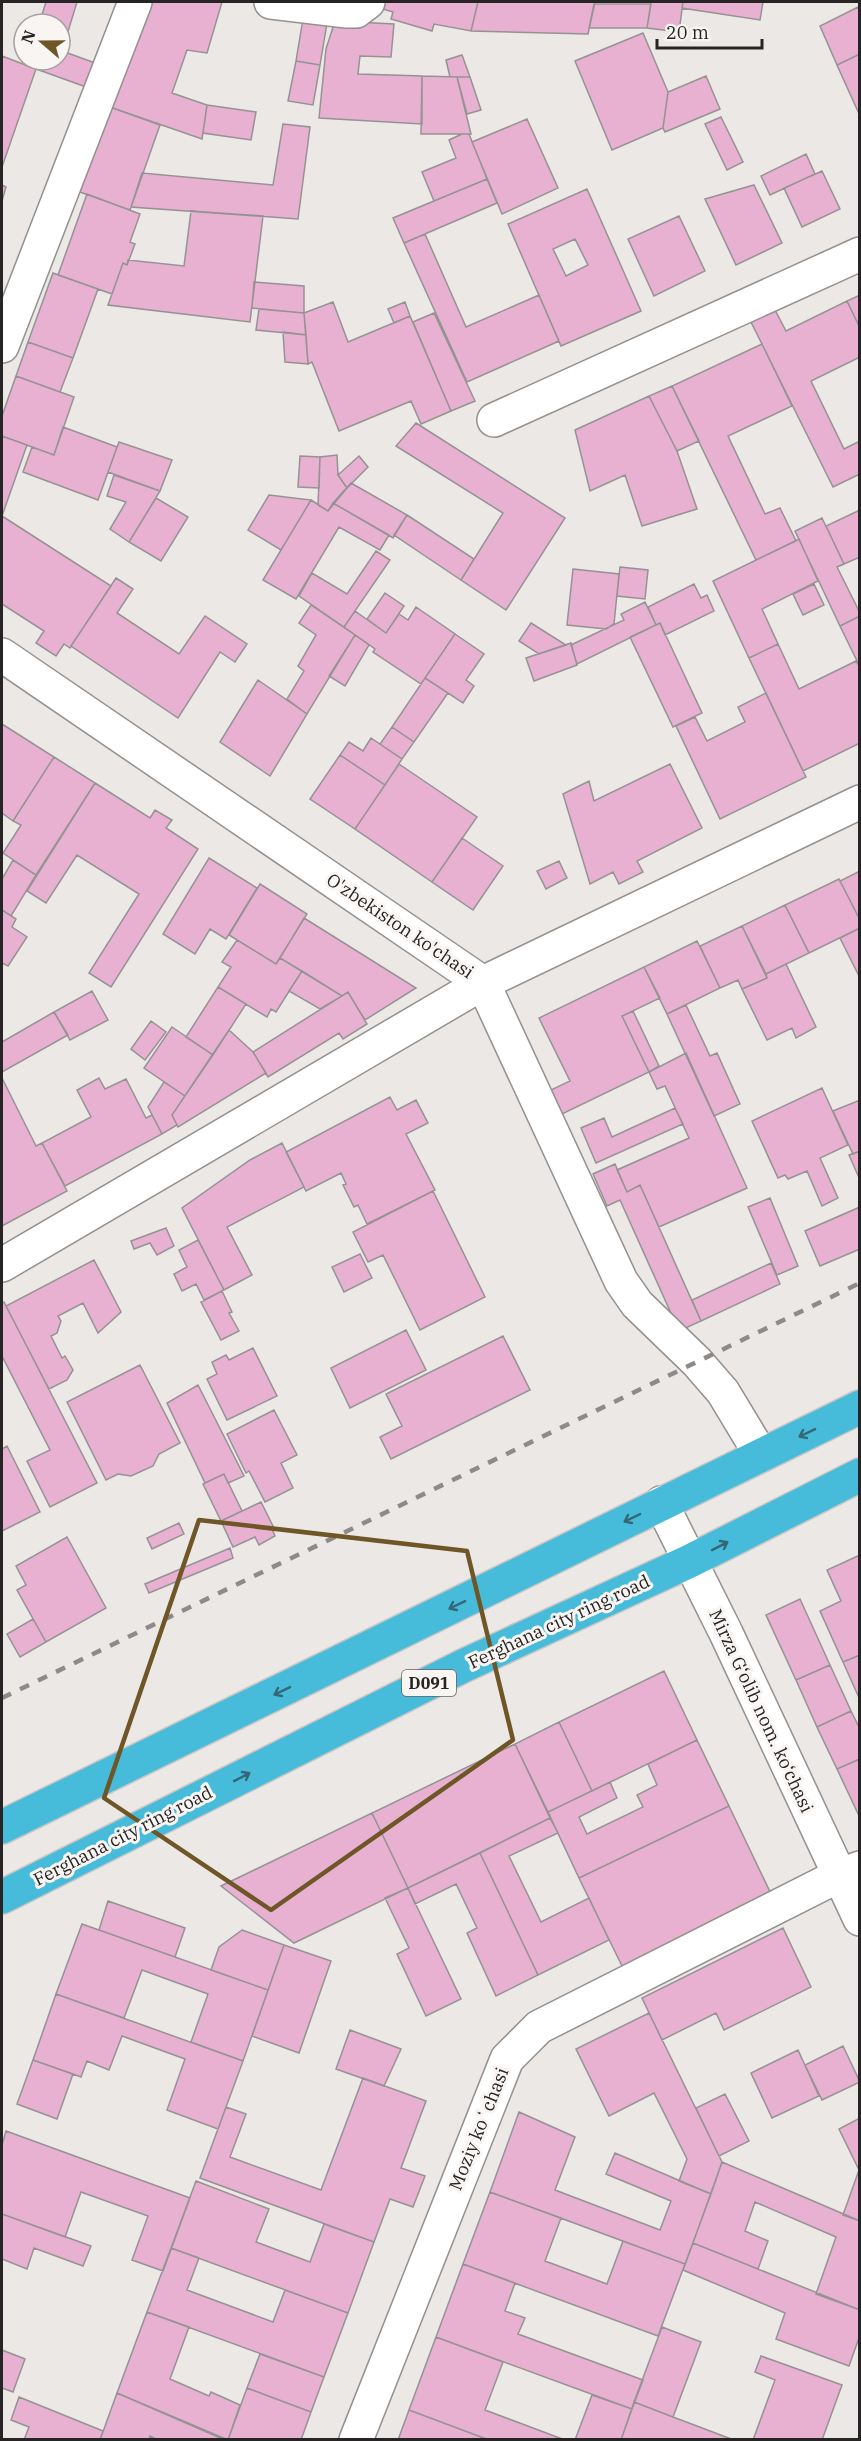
<svg xmlns="http://www.w3.org/2000/svg" width="861" height="2441" viewBox="0 0 861 2441" font-family="'IBM Plex Serif',serif">
<rect width="100%" height="100%" fill="#ece8e6"/>
<path fill="#e8b1d2" stroke="#969294" stroke-width="1.5" fill-rule="evenodd" d="M46 2H77L62 51 98 64 89 88 25 65 27 60H60V24H39Z
M149 2H222L207 53 187 50 172 93 207 105 202 139 110 107Z
M377 2H478L471 31 434 24 432 31 391 19 393 12 376 7Z
M478 2H595L588 34 471 31Z
M651 2H683L679 32 647 28Z
M683 2H763L760 20 682 8Z
M594 4H651L647 28H589Z
M858 7 860 11V54L837 65 820 26Z
M304 13 328 17 320 65 296 61Z
M335 21 394 24 391 57 360 56 358 74 422 76V124L319 118 326 49Z
M643 33 668 92 663 128 612 150 575 61Z
M860 54V116L837 65Z
M462 55 470 77H450L446 60Z
M2 56 36 69 2 167Z
M296 61 320 65 313 105 288 101Z
M422 76 457 77 471 134H421Z
M706 76 720 109 665 132 663 128 668 92Z
M457 77H470L481 110 467 114Z
M207 105 256 112 251 140 203 133Z
M110 107 160 125 130 210 80 192Z
M721 117 743 162 727 170 705 124Z
M527 119 558 188 502 214 472 142Z
M283 124 310 127 298 219 131 207 142 173 273 185Z
M462 134H469L487 179 434 201 422 172 456 158 449 140Z
M806 154 815 174 770 195 761 176Z
M822 171 840 209 802 227 784 188Z
M487 179 497 203 404 243 393 218Z
M2 185 6 187 2 201Z
M754 185 782 243 736 265 705 199Z
M587 189 641 311 561 346 508 224ZM575 239 588 265 566 276 553 249Z
M87 194 140 214 130 242 135 244 127 265 123 263 112 294 58 275Z
M191 211 263 216 250 322 108 305 123 263 127 265 128 260 184 266Z
M679 216 705 271 654 296 628 239Z
M425 234 466 327 539 295 559 341 467 382 404 243Z
M53 273 98 289 73 358 28 342Z
M254 282 304 286V313L252 308Z
M860 295V328L847 301Z
M847 301 860 328V357L811 381 844 449 860 441V474L833 487 751 322 775 310 786 331Z
M333 302 348 342 410 316 451 411 421 424 411 401 339 431 312 362 308 364 304 313Z
M405 302 410 316 394 323 388 309Z
M259 309 304 313 306 335 256 330Z
M434 313 475 401 451 411 413 322Z
M283 332 306 335 308 364 285 362Z
M28 342 73 358 60 392 16 376Z
M762 344 792 406 728 436 765 514 780 508 796 541 756 560 672 386Z
M16 376 74 397 54 455 2 436V416Z
M672 386 699 441 677 451 649 396Z
M649 396 677 451 697 509 642 526 625 475 590 491 575 430Z
M416 423 565 518 506 610 461 580 503 513 396 446Z
M63 427 117 447 98 500 23 472 32 447 54 455Z
M2 436 27 445 2 516Z
M119 442 172 460 160 491 108 472Z
M337 455 338 475 347 488 328 511 318 505 320 457Z
M300 456 320 457 319 488 298 487Z
M359 456 368 467 347 488 338 475Z
M114 475 160 491 129 542 110 529 126 502 107 496Z
M351 483 407 515 393 538 333 503Z
M269 495 311 500 281 550 248 530Z
M156 498 188 517 161 561 129 542Z
M311 500 328 511 333 503 389 535 380 550 339 527 296 599 263 580Z
M860 510V557L844 564 826 526Z
M407 515 474 559 461 580 394 535Z
M2 516 111 586 71 646 70 648 64 644 56 656 36 643 44 631 2 604Z
M822 518 844 564 837 567 860 613V616L840 626 795 531Z
M799 539 818 581 762 609 778 644 749 658 713 581Z
M376 551 390 560 344 627 299 596 312 573 347 594Z
M620 567 648 570 645 599 617 596Z
M573 569 619 574 614 624 606 629 567 625Z
M116 578 133 589 117 613 179 654 205 616 247 644 235 662 220 652 178 718 71 646Z
M694 584 701 598 707 595 714 611 665 635 660 623 656 625 648 607Z
M814 584 824 605 803 615 793 594Z
M385 593 404 606 386 633 367 619Z
M645 602 656 625 577 664 571 645 624 620 621 614Z
M311 605 355 635 307 714 287 699 304 671 298 666 316 635 299 623Z
M416 607 455 634 421 684 373 652 375 649 344 627 355 611 386 633 399 614 408 620Z
M860 616V667L840 626Z
M531 623 566 645 539 654 519 641Z
M660 623 702 713 673 727 630 637Z
M455 634 484 654 466 680 474 686 463 703 425 678Z
M355 635 369 645 345 686 329 676Z
M571 643 577 665 534 681 526 658Z
M778 644 799 689 856 661 860 667V743L803 771 749 658Z
M425 678 448 693 414 742 392 727Z
M258 680 307 714 270 776 220 742Z
M766 693 806 777 720 819 676 726 695 717 707 741 745 722 738 707Z
M2 724 54 757 13 821 2 813Z
M392 727 414 742 402 759 380 744Z
M371 738 402 759 385 785 340 755 349 742 363 751Z
M340 755 385 785 355 829 310 799Z
M54 757 95 783 36 875 3 853 21 825 13 821Z
M399 764 477 817 432 882 355 829Z
M670 764 702 828 637 861 643 872 619 884 613 872 590 884 563 794 589 781 594 801Z
M95 783 150 818 155 810 172 820 166 828 198 849 111 987 89 973 139 894 77 855 46 903 27 891Z
M462 838 503 866 473 910 432 882Z
M209 858 257 888 226 939 210 929 195 954 163 934Z
M13 860 36 875 11 916 2 910V879Z
M559 861 567 878 546 889 537 871Z
M860 871V920L840 881Z
M839 879 860 920V928L809 953 785 905Z
M260 884 307 914 276 964 229 935Z
M785 905 809 953 766 974 742 926Z
M2 910 16 919 12 927 27 937 8 966 2 963Z
M304 918 416 988 365 1020 348 992 342 996 280 958Z
M742 926 767 978 742 989 738 980 720 988 700 946Z
M860 928V978L840 938Z
M237 940 276 964 280 958 302 971 276 1012 271 1009 267 1017 218 987 231 967 222 962Z
M697 941 720 988 667 1014 644 967Z
M786 964 816 1027 796 1038 792 1028 767 1040 742 989 767 978 766 974Z
M644 967 660 998 622 1016 649 1072 562 1114 551 1090 570 1081 539 1018Z
M302 971 342 996 320 1009 289 991Z
M218 987 246 1004 213 1055 186 1037Z
M92 991 108 1020 70 1040 54 1012Z
M348 992 367 1024 343 1039 339 1033 268 1077 253 1052Z
M686 1005 710 1056 717 1053 740 1104 714 1116 667 1014Z
M633 1011 659 1066 649 1072 622 1016Z
M54 1012 68 1035 2 1072V1042Z
M151 1021 166 1032 145 1060 131 1049Z
M172 1027 213 1055 185 1096 144 1068Z
M229 1030 253 1052 266 1073 178 1127 172 1115Z
M686 1053 747 1188 659 1227 640 1185 627 1192 617 1170 689 1138 665 1086 657 1089 649 1072Z
M2 1078 36 1146 42 1143 67 1191 2 1226Z
M99 1078 105 1089 126 1079 146 1118 152 1115 162 1134 65 1186 42 1143 91 1117 77 1090Z
M164 1082 185 1096 172 1115 177 1125 162 1134 148 1107Z
M822 1088 848 1145 820 1158 838 1198 822 1206 807 1171 788 1179 785 1175 778 1178 752 1121Z
M390 1097 397 1110 416 1100 428 1123 406 1134 435 1190 367 1224 358 1205 354 1207 343 1185 346 1184 341 1173 306 1191 286 1152Z
M860 1100V1151L853 1154 833 1111Z
M675 1108 683 1124 596 1163 581 1128 604 1118 612 1137Z
M282 1143 304 1187 227 1227 252 1275 224 1290 182 1208 250 1160Z
M860 1151V1180L849 1155Z
M615 1164 627 1192 640 1185 701 1321 679 1331 620 1200 607 1206 593 1174Z
M433 1191 485 1297 420 1330 383 1255 368 1262 353 1232Z
M770 1198 798 1266 777 1275 748 1207Z
M860 1207V1249L820 1266 805 1231Z
M166 1228 174 1246 157 1255 150 1243 134 1249 131 1241Z
M198 1240 224 1290 204 1300 196 1284 182 1291 174 1274 187 1267 179 1250Z
M360 1254 372 1278 344 1292 332 1267Z
M94 1260 121 1312 98 1333 83 1303 58 1316 61 1321 57 1333 51 1336 62 1358 65 1356 73 1370 67 1380 49 1389 6 1306Z
M771 1263 780 1284 701 1321 692 1300Z
M222 1291 232 1312 229 1313 239 1331 221 1340 201 1302Z
M4 1302 97 1483 50 1507 27 1461 50 1450 2 1356V1303Z
M406 1330 426 1370 350 1408 331 1368Z
M503 1336 530 1390 391 1459 380 1437 402 1426 386 1394Z
M253 1348 277 1396 227 1420 207 1379 217 1374 212 1362 226 1355 229 1360Z
M140 1365 180 1443 159 1454 153 1466 131 1476 118 1474 106 1480 67 1402Z
M198 1385 244 1476 228 1483 224 1474 205 1483 167 1403Z
M274 1410 297 1455 281 1463 293 1488 265 1502 249 1471 246 1473 227 1434Z
M7 1446 40 1512 2 1531V1449Z
M224 1474 242 1511 221 1521 203 1484Z
M261 1502 274 1528 272 1529 275 1536 259 1545 255 1537 233 1547 221 1521Z
M179 1523 184 1534 152 1549 147 1538Z
M67 1537 106 1608 46 1642 17 1590 26 1585 16 1566Z
M230 1548 233 1558 149 1593 145 1584Z
M860 1555V1655L843 1662 820 1611 841 1601 827 1570Z
M800 1599 830 1665 796 1680 766 1615Z
M33 1619 46 1642 20 1657 7 1634Z
M860 1655V1700L843 1662Z
M830 1665 851 1711 817 1727 796 1680Z
M664 1671 697 1740 592 1791 559 1722Z
M851 1711 860 1729V1759L837 1769 817 1727Z
M559 1722 592 1791 548 1812 515 1744Z
M697 1740 729 1806 579 1878 548 1812 610 1782 617 1798 579 1817 587 1834 643 1807 637 1795 657 1785 648 1764Z
M515 1744 550 1818 408 1888 372 1813Z
M860 1759V1818L837 1769Z
M729 1806 772 1896 623 1968 579 1878Z
M372 1813 408 1888 294 1943 221 1886Z
M550 1818 558 1833 509 1856 541 1922 589 1898 609 1940 538 1975 480 1853Z
M480 1853 538 1975 496 1996 467 1933 477 1928 456 1884 415 1904 408 1888Z
M408 1888 461 1999 426 2016 397 1954 409 1948 385 1898Z
M108 1901 185 1928 175 1957 99 1930Z
M82 1924 268 1990 243 2061 191 2042 208 1994 142 1970 124 2018 56 1994Z
M783 1928 811 1987 724 2030 716 2013 662 2040 642 1998Z
M242 1930 284 1945 268 1990 211 1970 219 1947Z
M284 1945 331 1961 299 2053 252 2036Z
M56 1994 243 2061 218 2129 167 2110 185 2059 122 2036 109 2070 87 2061 81 2077 33 2060Z
M649 2013 722 2162 711 2194 679 2181 687 2159 654 2093 609 2116 576 2049Z
M350 2030 401 2049 384 2086 336 2069Z
M843 2046 860 2082 822 2100 805 2065Z
M798 2050 819 2096 772 2118 751 2073Z
M33 2060 73 2074 57 2119 17 2104Z
M363 2078 426 2101 401 2168 425 2176 413 2207 390 2199 374 2242 200 2178 226 2107 246 2114 230 2157 321 2190Z
M725 2094 749 2141 719 2156 696 2108Z
M519 2112 575 2137 555 2190 660 2230 671 2201 606 2174 615 2153 711 2194 685 2264 490 2192Z
M860 2118V2221L843 2215 859 2170 839 2129Z
M6 2131 190 2198 163 2271 132 2260 148 2216 81 2192 65 2237 2 2214V2145Z
M722 2162 860 2221V2310L816 2294 836 2237 755 2202 745 2231 768 2241 758 2269 693 2243Z
M196 2181 269 2209 256 2242 310 2262 324 2224 374 2242 348 2313 171 2248Z
M490 2192 561 2218 545 2261 607 2284 623 2241 685 2264 658 2336 463 2264Z
M2 2214 91 2246 83 2266 34 2248 27 2269 2 2259Z
M693 2243 860 2310V2335L849 2366 776 2339 785 2313 683 2270Z
M171 2248 199 2258 187 2290 273 2322 285 2290 348 2313 324 2377 147 2312Z
M463 2264 515 2283 505 2311 525 2318 518 2334 643 2380 632 2409 436 2337Z
M147 2312 189 2327 170 2379 209 2396 211 2392 240 2405 228 2440 117 2393Z
M662 2327 701 2342 673 2417 634 2402Z
M436 2337 503 2362 485 2410 565 2440H489L409 2410Z
M2 2350 25 2359 13 2392 2 2388Z
M260 2354 324 2377 311 2412 247 2388Z
M761 2356 842 2385 822 2440H753L775 2380 755 2372Z
M247 2388 311 2412 301 2440H228Z
M117 2393 225 2440H158L150 2436 149 2440H100Z
M592 2395 632 2409 621 2440H575Z
M19 2397 103 2431 100 2440H24L29 2427 11 2420Z
M634 2402 673 2417 734 2440H621Z
M409 2410 489 2440H398Z"/>
<g fill="none" stroke-linecap="round" stroke-linejoin="round">
<defs>
<path id="minor" d="M271 2 347 11H356L368 2
M2 346 135 2
M494 420 860 254
M2 655 483 983 860 802
M2 1265 483 983 621 1281 637 1304 697 1362 723 1392 761 1455
M661 1503 726 1633 860 1919
M356 2440 507 2059 539 2027 838 1876 860 1868"/>
<path id="highway" d="M2 1827 860 1407
M2 1897 463 1666 690 1561 860 1475"/>
</defs>
<use href="#minor" stroke="#94908e" stroke-width="36"/>
<use href="#highway" stroke="#c7c6c6" stroke-width="36"/>
<use href="#minor" stroke="#fff" stroke-width="33"/>
<use href="#highway" stroke="#47bcda" stroke-width="33"/>
<path stroke="#8d8a89" stroke-width="4.5" stroke-dasharray="10 10" stroke-linecap="butt" d="M2 1698 860 1283"/>
</g>
<defs><path id="oneway-shaft" d="M-6 0H5M1.5-3L5.5 0L1.5 3" fill="none" stroke-width="1.6" stroke-linecap="round" stroke-linejoin="round" transform="scale(1.5)"/></defs>
<g stroke="#356876">
<use href="#oneway-shaft" transform="translate(807 1433) rotate(154)"/>
<use href="#oneway-shaft" transform="translate(632 1518) rotate(154)"/>
<use href="#oneway-shaft" transform="translate(720 1546) rotate(-27)"/>
<use href="#oneway-shaft" transform="translate(457 1605) rotate(154)"/>
<use href="#oneway-shaft" transform="translate(282 1691) rotate(154)"/>
<use href="#oneway-shaft" transform="translate(242 1777) rotate(-27)"/>
</g>
<path fill="none" stroke="#6f5627" stroke-width="4.5" stroke-linejoin="round" d="M199 1520 467 1551 513 1740 271 1910 104 1798Z"/>
<g text-anchor="middle" stroke-width="6" stroke-linejoin="round" paint-order="stroke">
<rect fill="#f9f5f3" stroke="#656362" stroke-width="1.5" x="402" y="1670" width="54" height="26" rx="4.5"/>
<g font-size="16" font-weight="bold" fill="#262424">
<text x="429" y="1689">D091</text>
</g>
<g font-size="18" fill="#262424" stroke="#f9f5f3">
<text transform="translate(400 926) rotate(34)" y="6">O'zbekiston ko'chasi</text>
<text transform="translate(559 1622) rotate(-25)" y="6">Ferghana city ring road</text>
<text transform="translate(761 1711) rotate(65)" y="6">Mirza G‘olib nom. ko‘chasi</text>
<text transform="translate(123 1836) rotate(-27)" y="6">Ferghana city ring road</text>
<text transform="translate(479 2129) rotate(-68)" y="6">Moziy koʻchasi</text>
</g>
</g>
<rect width="861" height="2441" fill="none" stroke="#262424" stroke-width="6"/>
<g transform="translate(42 42) rotate(290)"><circle r="28" fill="#f9f5f3" stroke="#a5a1a0" stroke-width="1.5"/>
<path d="M0-4.5L10 22L0 15L-10 22Z" fill="#6f5627"/>
<text y="-9" font-size="16" font-weight="bold" text-anchor="middle" fill="#262424">N</text>
</g>
<path d="M657 39v9h105v-9" fill="none" stroke="#262424" stroke-width="3"/>
<text x="666" y="39" font-size="18" fill="#262424" stroke="#f9f5f3" stroke-width="4.5" paint-order="stroke">20 m</text>
</svg>
